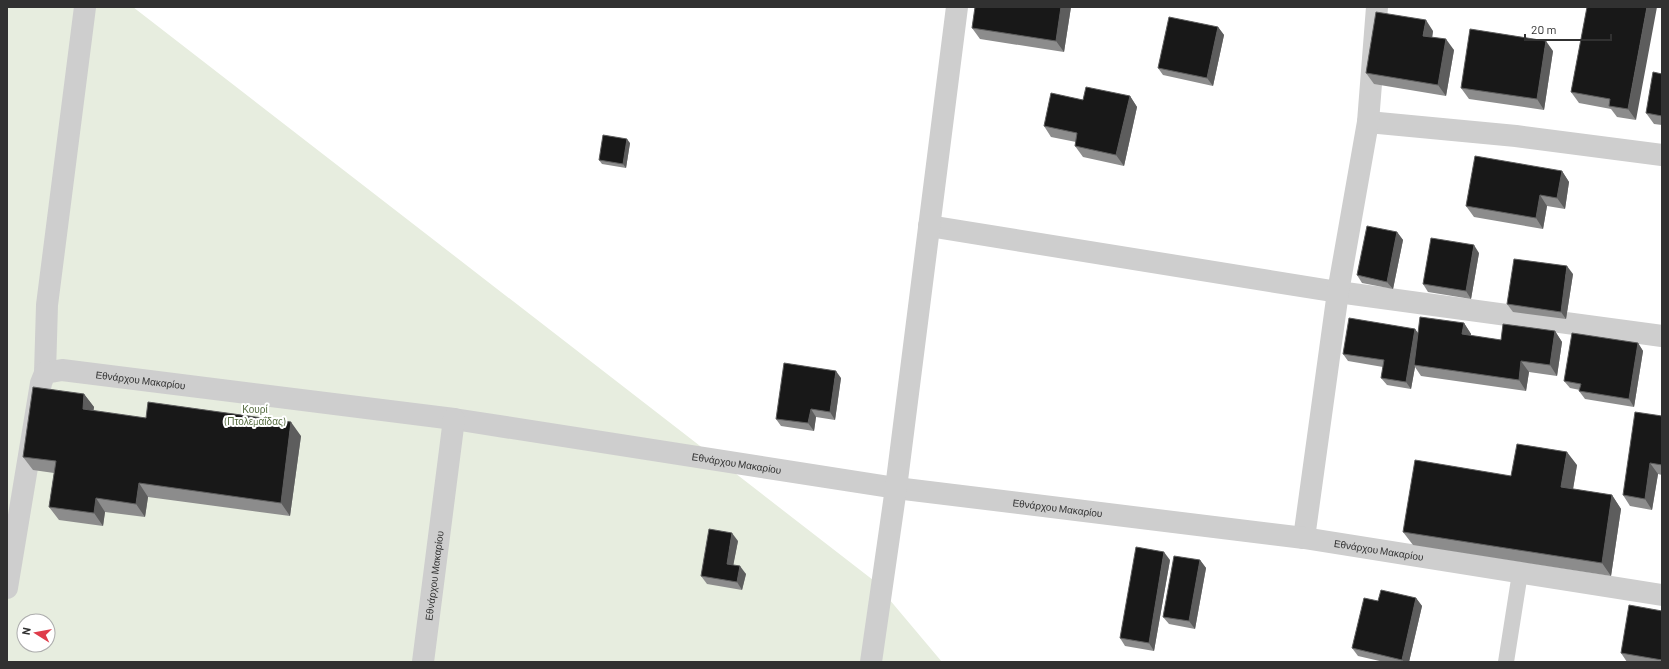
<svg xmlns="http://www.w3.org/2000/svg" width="1669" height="669" viewBox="0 0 1669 669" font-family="Barlow,sans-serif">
<rect width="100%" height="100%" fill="#fff"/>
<path fill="#e7eddf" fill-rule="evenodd" d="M7 7H133L873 580 942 662H7ZM24 621H48V645H24Z"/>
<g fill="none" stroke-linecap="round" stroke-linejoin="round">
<path stroke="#cecece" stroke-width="16" d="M1506 662 1520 573"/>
<g stroke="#cecece" stroke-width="22">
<path d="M1368 122 1516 136 1662 155"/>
<path d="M929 226 1338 292 1662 336"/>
<path d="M45 373 47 305 85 7"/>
<path d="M1304 538 1338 292 1368 122 1377 7"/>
<path id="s1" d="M7 588 41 383 45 373 62 370 454 419 896 488 1304 538 1662 595"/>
<path id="s2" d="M423 662 454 419"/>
<path d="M871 662 896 488 957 7"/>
</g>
</g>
<path fill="#8c8c8c" d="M975 7H1071L1064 52 980 39 972 28Z
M1587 7 1636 120 1617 117 1611 109 1579 103 1571 92Z
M1218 27 1224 35 1213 86 1163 75 1158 68Z
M1433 31 1432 37 1454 50 1446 96 1374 84 1366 73Z
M1553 51 1544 110 1469 99 1461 88Z
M1662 74V125L1654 124 1646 113Z
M1130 96 1137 107 1124 166 1083 157 1075 146 1076 142 1051 137 1044 126 1083 100Z
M630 143 626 168 602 164 599 160Z
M1562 171 1569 182 1565 209 1547 206 1543 229 1474 217 1466 206Z
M1397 232 1403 240 1393 289 1362 283 1357 275Z
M1479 253 1471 299 1428 292 1423 284Z
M1573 274 1566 319 1513 312 1507 304Z
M1464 323 1471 334V336L1501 340 1555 331 1562 342 1557 376 1529 372 1526 391 1421 376 1415 367 1411 389 1387 385 1381 378 1383 367 1348 361 1343 354 1415 329 1418 333Z
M1638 343 1643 351 1634 407 1585 399 1579 391 1580 390 1570 388 1564 381Z
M841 378 835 420 816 417 814 431 781 426 776 419Z
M84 394 94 407 93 411 146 418 301 436 290 516 148 497 145 517 105 512 103 526 59 520 49 507 54 473 33 470 23 457Z
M1662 416V475L1658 474 1652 510 1630 506 1623 495Z
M1577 465 1573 489 1612 495 1621 509 1611 576 1413 545 1403 532 1511 476Z
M738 541 733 565 746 574 742 590 707 584 701 576Z
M1170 560 1154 651 1125 646 1120 638Z
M1200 560 1206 568 1195 629 1169 624 1163 617Z
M1416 598 1422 606 1409 662H1384L1358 656 1352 648 1378 601Z
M1662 611V662H1627L1621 653Z"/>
<path fill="#5d5d5d" d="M1061 7H1071L1064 52 1056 41Z
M1647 7H1657L1636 120 1628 109Z
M1426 20 1433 31 1431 46 1423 36Z
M1218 27 1224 35 1213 86 1207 78Z
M1446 39 1454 50 1446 96 1438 85Z
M1546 41 1553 51 1544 110 1537 99Z
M1130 96 1137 107 1124 166 1116 155Z
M627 139 630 143 626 168 623 164Z
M1562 171 1569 182 1565 209 1557 198Z
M1540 195 1547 206 1543 229 1536 218Z
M1397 232 1403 240 1393 289 1387 282Z
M1474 245 1479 253 1471 299 1466 291Z
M1567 266 1573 274 1566 319 1561 312Z
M1464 323 1471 334 1469 345 1462 334Z
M1415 329 1420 336 1414 365 1415 367 1411 389 1406 382Z
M1555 331 1562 342 1557 376 1550 365Z
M1638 343 1643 351 1634 407 1629 399Z
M1521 361 1529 372 1526 391 1519 380Z
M836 371 841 378 835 420 830 412Z
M84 394 94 407 92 422 83 409Z
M811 409 816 417 814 431 808 423Z
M291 422 301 436 290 516 281 503Z
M1567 452 1577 465 1571 501 1561 487Z
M1650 463 1658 474 1652 510 1645 499Z
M139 483 148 497 145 517 136 504Z
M1612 495 1621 509 1611 576 1602 563Z
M96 498 105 512 103 526 94 513Z
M732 533 738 541 732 572 727 564Z
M1164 552 1170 560 1154 651 1149 643Z
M1200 560 1206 568 1195 629 1189 621Z
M740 566 746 574 742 590 737 582Z
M1416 598 1422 606 1409 662H1404L1402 660Z"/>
<path fill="#181818" stroke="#5d5d5d" d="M975 7H1061L1056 41 972 28Z
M1587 7H1647L1628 109 1609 106 1610 99 1571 92Z
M1376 12 1426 20 1423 36 1446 39 1438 85 1366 73Z
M1169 17 1218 27 1207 78 1158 68Z
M1470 29 1546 41 1537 99 1461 88Z
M1653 72 1662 74V116L1646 113Z
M1086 87 1130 96 1116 155 1075 146 1077 133 1044 126 1051 93 1083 100Z
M603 135 627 139 623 164 599 160Z
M1475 156 1562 171 1557 198 1540 195 1536 218 1466 206Z
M1367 226 1397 232 1387 282 1357 275Z
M1431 238 1474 245 1466 291 1423 284Z
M1514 259 1567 266 1561 312 1507 304Z
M1420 317 1464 323 1462 334 1501 340 1503 324 1555 331 1550 365 1521 361 1519 380 1414 365Z
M1349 318 1415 329 1406 382 1381 378 1384 360 1343 354Z
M1572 333 1638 343 1629 399 1579 391 1581 384 1564 381Z
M784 363 836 371 830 412 811 409 808 423 776 419Z
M33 387 84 394 83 409 146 418 148 402 291 422 281 503 139 483 136 504 96 498 94 513 49 507 56 461 23 457Z
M1635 412 1662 416V465L1650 463 1645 499 1623 495Z
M1517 444 1567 452 1561 487 1612 495 1602 563 1403 532 1415 460 1511 476Z
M709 529 732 533 727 564 740 566 737 582 701 576Z
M1136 547 1164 552 1149 643 1120 638Z
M1174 556 1200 560 1189 621 1163 617Z
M1381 590 1416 598 1402 660 1352 648 1364 598 1378 601Z
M1629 605 1662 611V660L1621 653Z"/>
<g text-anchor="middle" stroke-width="4" stroke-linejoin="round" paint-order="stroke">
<g font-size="10" fill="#313131" stroke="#fff">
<text dy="4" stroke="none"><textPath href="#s1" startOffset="315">Εθνάρχου Μακαρίου</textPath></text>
<text dy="4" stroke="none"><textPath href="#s1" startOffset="917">Εθνάρχου Μακαρίου</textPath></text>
<text dy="4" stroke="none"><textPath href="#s1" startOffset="1241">Εθνάρχου Μακαρίου</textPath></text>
<text dy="4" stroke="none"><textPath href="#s1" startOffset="1565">Εθνάρχου Μακαρίου</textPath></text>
<text dy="4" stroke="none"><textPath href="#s2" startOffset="87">Εθνάρχου Μακαρίου</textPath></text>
</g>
<g font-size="10" fill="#546b3f" stroke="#fff">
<text x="255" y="413">Κουρί<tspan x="255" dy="12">(Πτολεμαΐδας)</tspan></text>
</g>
</g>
<rect width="1669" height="669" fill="none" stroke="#313131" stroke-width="16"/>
<g transform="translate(36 633) rotate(281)"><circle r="19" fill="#ffffff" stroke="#adadad"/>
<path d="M0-3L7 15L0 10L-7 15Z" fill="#df3c4a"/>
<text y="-6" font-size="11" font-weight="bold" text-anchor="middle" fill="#313131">N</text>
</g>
<path d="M1525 34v6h86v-6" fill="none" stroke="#313131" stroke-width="2"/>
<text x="1531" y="34" font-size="12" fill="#313131" stroke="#ffffff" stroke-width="3" paint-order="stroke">20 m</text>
</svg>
